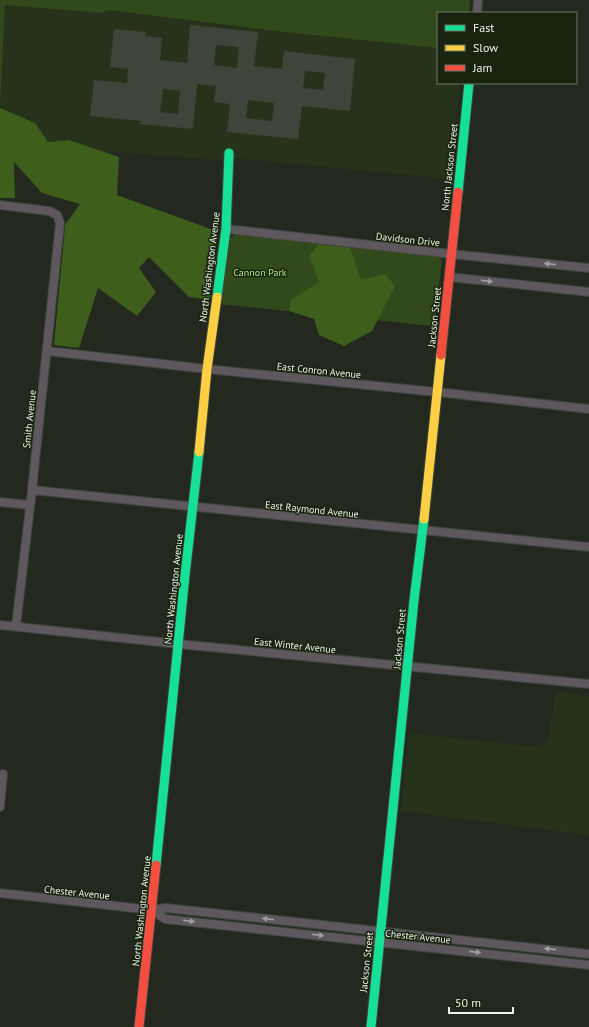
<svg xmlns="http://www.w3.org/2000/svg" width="589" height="1027" viewBox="0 0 589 1027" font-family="'PT Sans',sans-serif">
<rect width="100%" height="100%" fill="#23291e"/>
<path fill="#26331a" d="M5 5 102 13 108 10 275 31 438 48V83H460L450 179 233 158 218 160 100 151 69 140 48 142 35 123 0 108Z
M555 692 589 696V835L401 811 409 733 539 747 549 738Z"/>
<path fill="#324a1b" d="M0 0H470L469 13H438V48L275 31 108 10 102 13 5 5 0 108Z
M235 234 436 256 442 260 434 326 219 304 227 241Z"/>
<path fill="#3e5e1b" d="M0 108 35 123 48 142 69 140 119 157 117 195 216 231V253L208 252 205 273 214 272 210 300 189 297 149 257 139 268 156 292 137 316 98 288 79 348 54 345 64 237 65 225 80 204 42 193 14 162 15 198H0Z
M320 243 350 247 361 280 385 274 395 286 372 331 344 346 319 335 314 319 289 311 291 300 319 282 309 256Z"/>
<path fill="#3f453b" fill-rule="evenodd" d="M190 25 258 32 254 66 282 69 284 51 355 59 350 111 302 106 298 139 227 132 230 104 214 102 216 86 197 84 193 129 140 124 141 121 90 116 94 80 127 83 128 69 110 67 114 29 146 32 145 36 162 38 160 60 187 63ZM216 45 239 47 237 68 214 65ZM305 71 325 73 323 90 303 88ZM163 89 180 91 178 114 160 112ZM248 100 274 103 272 121 246 118Z"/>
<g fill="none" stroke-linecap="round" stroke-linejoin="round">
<defs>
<path id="street" d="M477 13 478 0
M0 205 49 211 57 215 60 223 32 490 16 626
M226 229 451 254 589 268
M449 277 589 292
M47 351 207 369 437 392 589 409
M32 490 589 547
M0 502 30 505
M0 625 178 644 589 684
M0 807 3 774
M0 893 152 910 166 908 589 954
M152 910 165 919 589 965"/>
<path id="fast" d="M458 192 469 83
M217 297 226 229 229 153
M156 865 185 575 199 452
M371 1027 414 600 424 519"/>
<path id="slow" d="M199 452 207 369 217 297
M424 519 441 355"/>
<path id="jam" d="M441 355 458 192
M139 1027 156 865"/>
</defs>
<use href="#street" stroke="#3f453b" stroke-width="10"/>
<use href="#fast" stroke="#3f453b" stroke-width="11"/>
<use href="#slow" stroke="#3f453b" stroke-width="11"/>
<use href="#jam" stroke="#3f453b" stroke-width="11"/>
<use href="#street" stroke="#5e575d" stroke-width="8"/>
<use href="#fast" stroke="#16e098" stroke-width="9"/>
<use href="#slow" stroke="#ffcf43" stroke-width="9"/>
<use href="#jam" stroke="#f24e42" stroke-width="9"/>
</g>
<defs><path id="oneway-solid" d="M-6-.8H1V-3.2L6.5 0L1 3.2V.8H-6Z"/></defs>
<g fill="#9e9e9b">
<use href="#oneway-solid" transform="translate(550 264) rotate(-174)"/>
<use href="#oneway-solid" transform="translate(487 281) rotate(6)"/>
<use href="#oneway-solid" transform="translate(268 919) rotate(-174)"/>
<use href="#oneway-solid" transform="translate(189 921) rotate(6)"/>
<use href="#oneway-solid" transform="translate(318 935) rotate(6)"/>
<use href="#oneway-solid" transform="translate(550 949) rotate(-174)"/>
<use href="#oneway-solid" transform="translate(475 952) rotate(6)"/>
</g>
<g text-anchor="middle" stroke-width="3" stroke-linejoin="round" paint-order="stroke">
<g font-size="10" fill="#ecf4e7" stroke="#192410">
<text transform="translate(449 167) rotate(-84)" y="4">North Jackson Street</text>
<text transform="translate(408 239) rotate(6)" y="4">Davidson Drive</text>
<text transform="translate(209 267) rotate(-83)" y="4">North Washington Avenue</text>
<text transform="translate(434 317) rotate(-84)" y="4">Jackson Street</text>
<text transform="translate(319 370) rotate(6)" y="4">East Conron Avenue</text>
<text transform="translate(29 419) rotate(-84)" y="4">Smith Avenue</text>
<text transform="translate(312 509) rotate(6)" y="4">East Raymond Avenue</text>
<text transform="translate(173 589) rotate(-84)" y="4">North Washington Avenue</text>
<text transform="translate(399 639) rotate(-85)" y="4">Jackson Street</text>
<text transform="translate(295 645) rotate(6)" y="4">East Winter Avenue</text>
<text transform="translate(77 892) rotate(6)" y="4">Chester Avenue</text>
<text transform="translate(141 911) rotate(-84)" y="4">North Washington Avenue</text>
<text transform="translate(418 936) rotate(6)" y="4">Chester Avenue</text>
<text transform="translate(366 962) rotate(-84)" y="4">Jackson Street</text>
</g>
<g font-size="10" fill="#b3e985" stroke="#192410">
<text x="260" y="276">Cannon Park</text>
</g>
</g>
<rect x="437" y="12" width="140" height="72" fill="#192410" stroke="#6d7766"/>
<rect x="445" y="25" width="20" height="6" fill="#16e098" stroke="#6d7766"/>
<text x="473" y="32" font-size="12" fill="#ecf4e7">Fast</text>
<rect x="445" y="45" width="20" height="6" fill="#ffcf43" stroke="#6d7766"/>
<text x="473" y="52" font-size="12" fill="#ecf4e7">Slow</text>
<rect x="445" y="65" width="20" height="6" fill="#f24e42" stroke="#6d7766"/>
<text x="473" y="72" font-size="12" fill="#ecf4e7">Jam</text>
<path d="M449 1007v6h64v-6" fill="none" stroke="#ecf4e7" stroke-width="2"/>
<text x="455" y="1007" font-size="12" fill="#ecf4e7" stroke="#192410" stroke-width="3" paint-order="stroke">50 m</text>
</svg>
